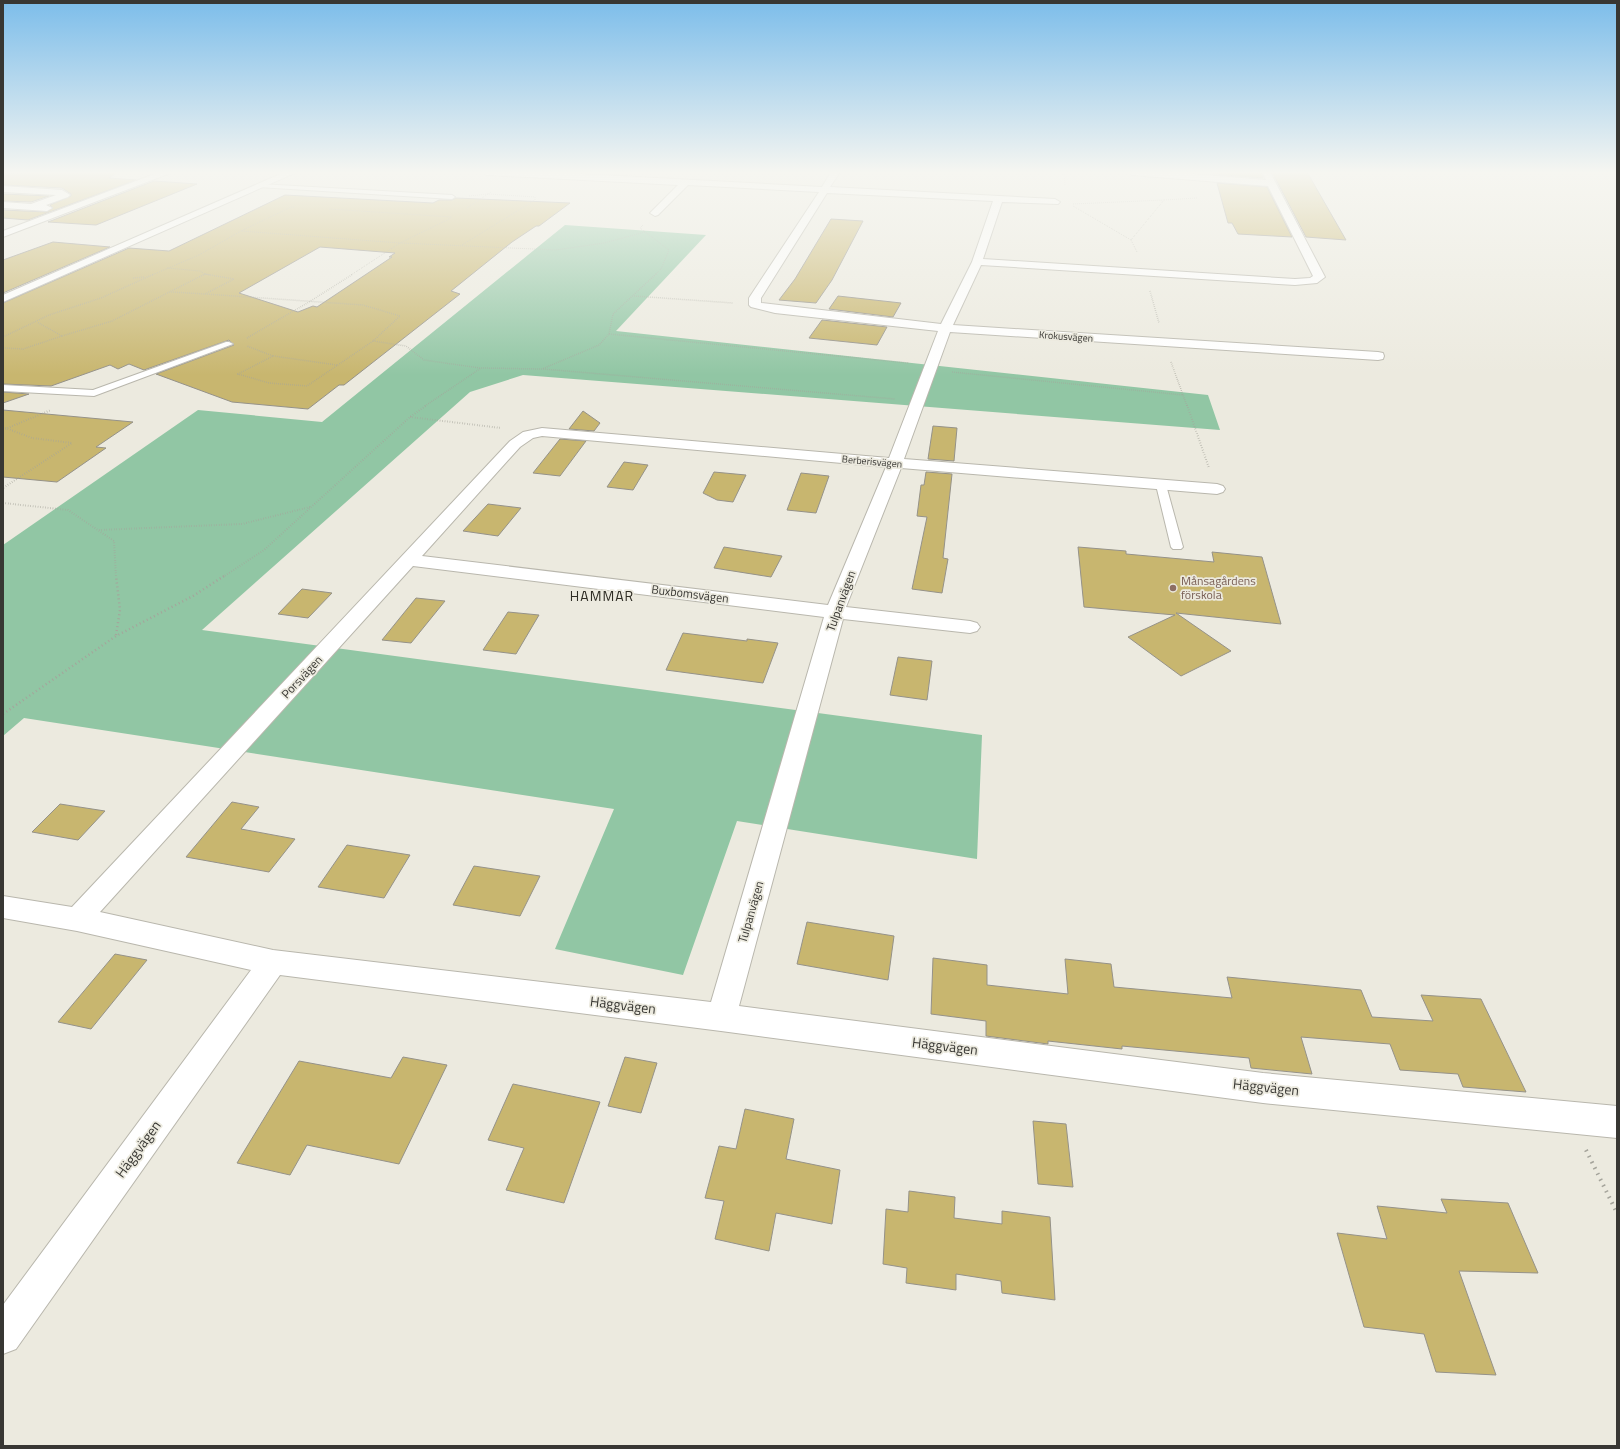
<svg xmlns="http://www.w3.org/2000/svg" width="1620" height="1449" viewBox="0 0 1620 1449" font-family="'Titillium Web',sans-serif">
<rect width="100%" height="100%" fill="#eceadf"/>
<path fill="#91c6a4" d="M565 225 706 235 616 331 1208 395 1220 430 523 375 470 392 202 630 982 735 977 859 737 821 683 975 555 949 614 809 24 718 3 736V545L198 410 322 422Z"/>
<path fill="#c8b66f" stroke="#959289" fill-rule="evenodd" d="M36 172H118L109 178 136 180 28 220 3 218V210L47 212 53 208 50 205 71 196V194L62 188 3 185V174Z
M1214 172H1261L1263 178 1214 174Z
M1272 172H1307L1346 240 1306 237Z
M154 181 197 184 96 225 48 222Z
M1217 183 1267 187 1292 237 1238 234 1232 223H1228Z
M3 194 49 196 31 202 3 201Z
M285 195 433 203 439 200H452L456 198 570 203 539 226H536L512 242 451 291 460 294 344 385H339L308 409 232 402 156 374 234 345 229 340 144 370 129 364 118 369 110 365 51 386 3 384V303L129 248 169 251ZM320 247 395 253 389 257H392L317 307 313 306 298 312 239 293Z
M831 219 863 221 832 280 816 303 779 300 795 279Z
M53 242 110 247 3 293V260Z
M838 296 901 303 893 317 829 309Z
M822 320 887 327 877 345 809 338Z
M3 392 29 394 3 403Z
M3 410 133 422 96 447 106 448 57 482 3 477Z
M583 411 600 423 594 431 569 429Z
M933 426 957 428 954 461 928 459Z
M560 439 586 441 560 476 533 473Z
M624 462 648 465 633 490 607 487Z
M714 472 746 475 733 502 717 500 703 493Z
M926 472 952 474 943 558 948 559 942 593 912 589 927 517 917 516 921 485H924Z
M801 473 829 476 816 513 787 510Z
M488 504 521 508 498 536 463 531Z
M724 547 782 556 771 577 714 568Z
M1078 547 1126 551V554L1214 562 1212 552 1262 557 1281 624 1176 613 1231 651 1181 676 1128 637 1175 615 1084 607Z
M302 589 332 593 308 618 278 614Z
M416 598 445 601 411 643 382 640Z
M508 612 539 615 516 654 483 650Z
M683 633 747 641V639L778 643 763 683 666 670Z
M898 657 932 661 927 700 890 695Z
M232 802 259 807 241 829 295 839 269 872 186 857Z
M60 804 105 811 78 840 32 832Z
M347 845 410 855 384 898 318 887Z
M474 866 540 876 520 916 453 905Z
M807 922 894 936 888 980 797 964Z
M115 954 147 960 91 1029 58 1022Z
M933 958 987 965V985L1068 994 1065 959 1111 964 1114 987 1232 998 1227 977 1361 990 1372 1017 1433 1021 1421 995 1481 999 1526 1092 1463 1087 1458 1074 1400 1070 1390 1044 1301 1037 1312 1074 1251 1068 1249 1058 1122 1046V1049L1048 1041V1044L986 1036V1021L931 1014Z
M403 1057 447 1065 399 1164 307 1145 290 1175 237 1163 299 1061 391 1078Z
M625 1057 657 1063 641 1113 608 1106Z
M513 1084 600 1102 564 1203 506 1190 524 1148 488 1140Z
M745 1109 794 1119 786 1159 840 1170 832 1224 776 1213 769 1251 715 1239 724 1201 705 1198 719 1146 736 1149Z
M1033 1121 1066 1124 1073 1187 1038 1184Z
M909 1191 955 1197 954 1218 1002 1224V1211L1050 1217 1055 1300 1002 1293 1001 1281 956 1274V1290L906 1283 907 1268 883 1264 886 1209 908 1212Z
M1441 1199 1508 1203 1538 1273 1459 1271 1496 1375 1436 1372 1424 1334 1364 1327 1337 1233 1387 1239 1377 1206 1447 1213Z"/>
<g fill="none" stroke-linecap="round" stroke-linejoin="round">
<defs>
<path id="lane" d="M260 184 452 195 455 197 452 199 258 187V185Z
M226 342H229L233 344 94 396 3 391V385L93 390Z
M1161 482 1166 485 1183 547 1181 549H1173L1171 547 1156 485Z"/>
<path id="street" d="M160 172H173L3 237V231Z
M285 172H297L3 302V295Z
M483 172H544L822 187 831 172H840L830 187 1055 199 1060 202 1058 204 1002 202 983 259 1295 279 1310 278 1313 276 1268 186 1132 175 1128 172H1170L1266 180 1262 172H1270L1325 277 1317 283 1295 285 981 265 953 325 1378 352 1383 353 1384 356 1383 359 1378 360 950 332 904 459 1217 484 1223 486 1225 489 1223 492 1217 494 901 468 846 607 970 621 977 623 980 627 977 631 970 633 843 619 739 1006 1263 1073 1617 1106V1138L1263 1103 721 1031 280 975 16 1349 3 1354V1305L251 970 77 931 3 918V896L72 907 510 441 523 432 542 428 889 458 938 331 775 313 751 307 749 305V298L819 192 688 185 658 215 655 216 650 213 678 185 487 175ZM827 193 993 201 972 262 941 324 761 303V298ZM542 436 886 467 828 605 422 556 520 447 533 438ZM413 566 824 617 711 1002 273 950 100 912Z
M3 186 62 190 70 195 68 197 46 205 52 208 47 211 3 208V202L31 204 56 195 3 192Z"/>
</defs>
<use href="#lane" stroke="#b9b7ad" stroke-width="2"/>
<use href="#street" stroke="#b9b7ad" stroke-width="2"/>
<path stroke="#a5a49b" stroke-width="1" stroke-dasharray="0.5 1.5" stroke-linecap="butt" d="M1064 172 1065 186
M1073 204 1164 200
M1073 206 1131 240 1137 252
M294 207H291L241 231 400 243 556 250 604 243 645 232
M467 208 491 192
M329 209 452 217
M643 225 640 228 669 250 661 269 655 275
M1131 240 1164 200 1197 198
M462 245 535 200V197L488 194 469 196
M167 268 200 271 205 274 203 275
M205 274 210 275
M152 275 199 255 241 231
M351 275 400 243 451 218"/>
<path stroke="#a5a49b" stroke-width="1.5" stroke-dasharray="0.5 1.5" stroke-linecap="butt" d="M133 278 144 277
M1150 291 1159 323
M171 292 205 294 234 279 205 274
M205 294 363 305 400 316 373 341 307 386 269 383 238 374 273 356 247 346
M634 296 733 303
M609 334 909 363
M62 336 112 321 205 274
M3 337 49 315 101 298 154 274
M247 338 309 302 353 274
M373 341 406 346 424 360 480 368
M3 348 23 349 62 336 37 322
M273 356 337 365
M1171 362 1187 406
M543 369 895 399
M952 372 1183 395
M425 406 481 368 542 369 599 345 609 334 613 314 656 274"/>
<path stroke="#a5a49b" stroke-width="2" stroke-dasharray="0.5 2" stroke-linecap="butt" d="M1187 405 1209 468
M410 417 501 428
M3 427 32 438 72 443 3 488
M3 430 51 410
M3 503 68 510 114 541 116 577
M99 530 242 524 310 507
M223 577 264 550 410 417 427 405"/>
<path stroke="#a5a49b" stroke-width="2.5" stroke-dasharray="1 3" stroke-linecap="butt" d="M116 635 120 610 116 576
M3 714 116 636 193 596 224 576"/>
<path stroke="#a5a49b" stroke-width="4" stroke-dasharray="1.5 5" stroke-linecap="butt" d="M1586 1150 1617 1213"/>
<use href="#lane" fill="#fff" fill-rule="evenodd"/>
<use href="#street" fill="#fff" fill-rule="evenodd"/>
</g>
<linearGradient id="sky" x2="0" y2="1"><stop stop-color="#7cbdea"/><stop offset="0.46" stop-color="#f6f6f1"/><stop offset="1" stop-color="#f6f6f1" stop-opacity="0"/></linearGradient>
<rect width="1620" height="375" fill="url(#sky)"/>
<circle fill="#8d6e63" stroke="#eceadf" stroke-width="1.5" cx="1173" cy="588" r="4"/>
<g text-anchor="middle" stroke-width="3.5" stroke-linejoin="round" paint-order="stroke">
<g font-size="10" fill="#383733" stroke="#eceadf">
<text transform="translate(1066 336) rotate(4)" y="4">Krokusvägen</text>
<text transform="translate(872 461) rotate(5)" y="4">Berberisvägen</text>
</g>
<g font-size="12" fill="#785e54" stroke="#eceadf" text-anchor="start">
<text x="1181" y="585">Månsagårdens<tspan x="1181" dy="14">förskola</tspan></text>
</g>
<g font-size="12" fill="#383733" stroke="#eceadf">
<text transform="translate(690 594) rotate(7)" y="4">Buxbomsvägen</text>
<text transform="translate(841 601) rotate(-70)" y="4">Tulpanvägen</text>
<text transform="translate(302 677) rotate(-47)" y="4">Porsvägen</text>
<text transform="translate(751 912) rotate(-74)" y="4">Tulpanvägen</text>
</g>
<g font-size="14" letter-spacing="1" fill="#2e2c24" stroke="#eceadf">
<text x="602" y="601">HAMMAR</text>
</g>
<g font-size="14" fill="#383733" stroke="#eceadf">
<text transform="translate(623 1005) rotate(7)" y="5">Häggvägen</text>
<text transform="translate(945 1046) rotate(7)" y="5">Häggvägen</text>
<text transform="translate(1266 1087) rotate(6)" y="5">Häggvägen</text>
<text transform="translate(138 1149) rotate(-54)" y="5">Häggvägen</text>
</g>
</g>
<rect width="1620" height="1449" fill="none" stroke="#383733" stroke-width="8"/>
</svg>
